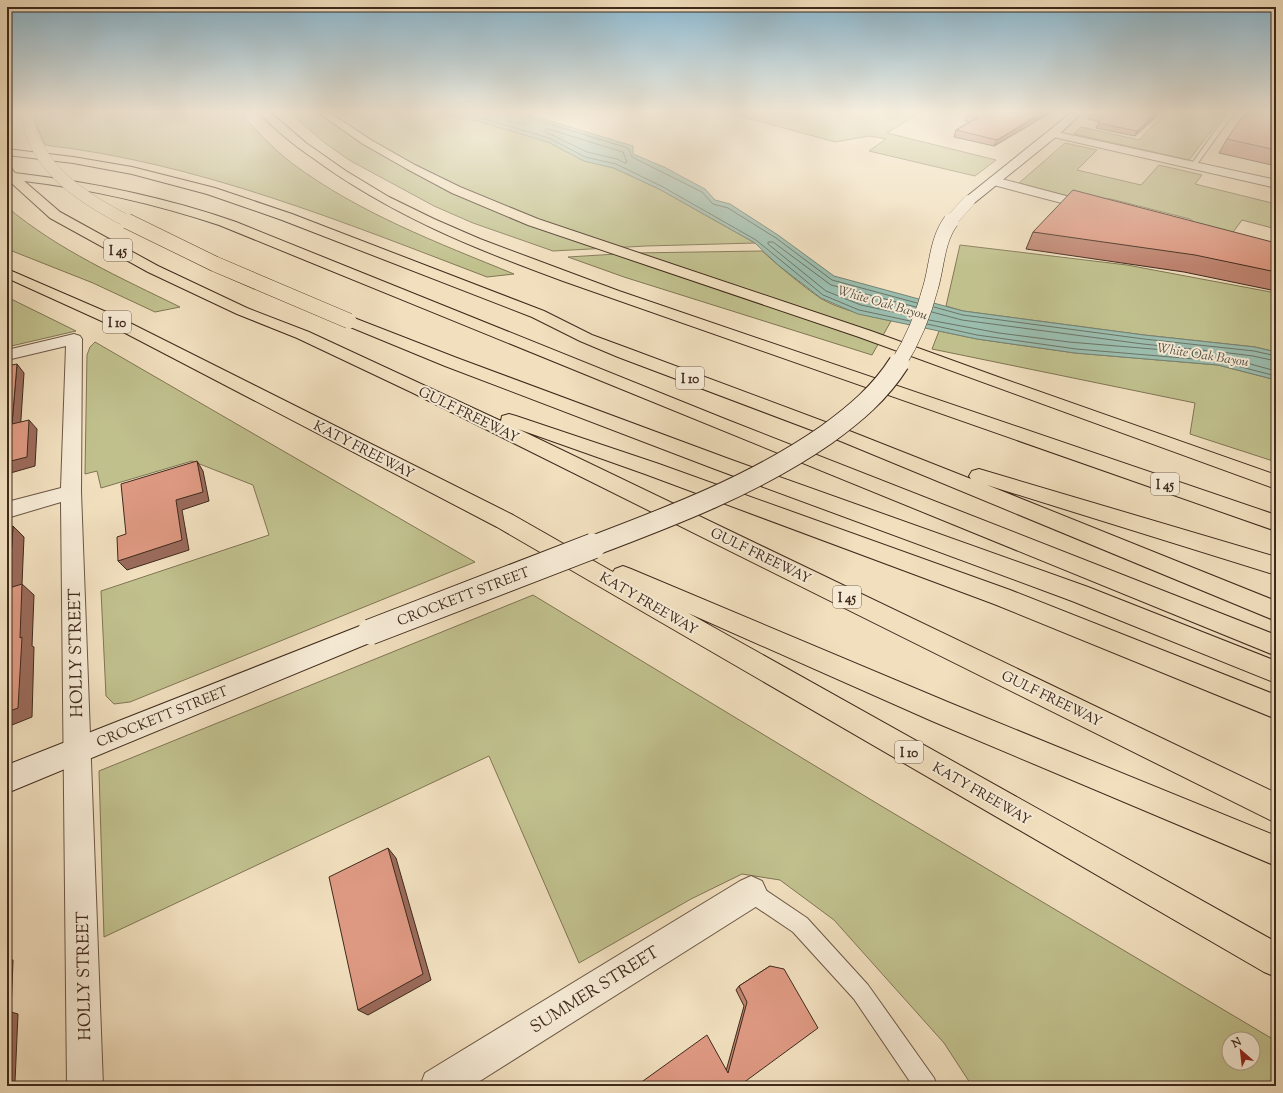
<svg xmlns="http://www.w3.org/2000/svg" width="1283" height="1093" viewBox="0 0 1283 1093" font-family="'Sorts Mill Goudy',serif">
<rect width="100%" height="100%" fill="#f1dfbe"/>
<filter id="stains"><feTurbulence type="fractalNoise" baseFrequency=".005" numOctaves="4"/><feColorMatrix values="0 0 0 0 .2 0 0 0 0 .09 0 0 0 0 .02 0 0 0 .5 -.17"/></filter>
<radialGradient id="worn" r=".72"><stop offset=".6" stop-color="#630" stop-opacity="0"/><stop offset="1" stop-color="#630" stop-opacity=".3"/></radialGradient>
<path fill="#c0c08d" stroke="#807554" fill-rule="evenodd" d="M35 113H241C257 131 273 149 293 164 359 213 438 243 514 274L487 277C343 222 199 163 45 145L35 123Z
M290 113H438L477 121 548 142 584 161 614 168 661 190 755 243 646 246 553 251 473 223 434 206 349 160 321 140Z
M736 113H919L887 133 996 160 975 176 869 151 886 139 869 136 835 142 733 114Z
M1165 113H1225L1189 160 1074 134 1081 127 1139 140Z
M1065 143 1097 150 1077 170 1141 185 1159 165 1202 175 1195 184 1276 204V229L1242 220 1231 235 1201 227 1190 219 1111 199H1079L1019 183Z
M7 207C58 250 121 278 180 307L155 312 93 283 7 249Z
M960 245 1127 265 1276 293V352L1255 347 1144 335 963 311 946 306Z
M762 251C780 267 800 284 820 298 840 310 869 316 891 321L872 355 624 277 568 257 633 253Z
M7 297 76 331 7 347Z
M939 331 977 339 1075 353 1218 365 1276 380V462L1190 434 1195 403 932 349Z
M95 342 475 562 130 702 114 704 106 696 101 591 269 535 253 485 192 461 101 488 97 471 85 474 87 355 90 347Z
M533 595 878 804 1276 1041V1086H972L944 1043 834 920 780 880 742 874 691 899 579 963 489 756 104 937 99 771ZM1229 1039H1253V1063H1229Z"/>
<path fill="#9bbdae" stroke="#768274" d="M438 113H524L633 146V154L664 167 705 189 715 200 730 204 778 235 834 276 963 311 1144 335 1255 347 1276 352V380L1218 365 1075 353 977 339 858 314 821 298 778 265 755 243 661 190 614 168 584 161 548 142 508 130 477 121Z"/>
<g fill="none" stroke-linecap="round" stroke-linejoin="round">
<path stroke="#6d7465" stroke-width="1" d="M458 113 478 117 549 138 585 157 616 164 663 187 756 240 823 295 859 310 910 321
M482 113 524 125 526 123 522 118 521 113
M526 113 530 118 628 148 632 157 702 192 713 204 728 208 776 238 832 280 917 303
M548 129 623 152 627 162 625 163 617 159 587 152 546 132 545 130Z
M934 307 963 315 1144 339 1254 351 1276 356
M912 316 861 305 826 291 768 244V242H773L831 285 916 307
M929 320 999 333 1069 342 1213 354 1211 351 1143 344 962 320 932 312
M927 324 977 335 1076 349 1218 361 1276 376
M1276 361 1253 356 1221 352 1219 354 1221 356 1276 371"/>
<defs>
<path id="service" d="M1228 113H1234L1195 167H1191L1190 166Z
M751 883 758 885 807 918 868 985 934 1078 937 1086H913L854 999 793 932 744 899 742 892 744 885Z"/>
<path id="minor" d="M1053 131 1276 180V188L1049 136 1048 134 1049 132Z
M994 177 1096 204 1098 207 1096 210 1092 211 990 184 988 181 990 178Z
M74 334 80 336 82 339 81 492 103 1086H67L61 502 7 518V502L61 488 66 346 7 360V350Z
M751 876 762 881 767 892 762 903 472 1086H420L425 1073 740 881Z"/>
<path id="secondary" d="M1071 113H1082L1057 136 973 204H965L963 201 965 198Z
M370 622 379 625 382 632 379 639 7 793V765Z"/>
<path id="motorway" d="M260 113H271L306 143 346 171 389 197 434 219 480 239 619 291 1276 515V531L563 281C475 249 389 214 313 158 298 148 271 127 260 113Z
M319 113H330L371 140 415 165 460 187 538 219 871 331 998 377 1276 475V489L859 337 528 225 452 193 407 169 363 144Z
M7 149 73 157 132 167 215 188 292 214 544 311 592 335 630 349 852 432 971 479 969 476 972 471 979 469 1276 557V575L987 485 1276 601V621L838 440 618 357 580 341 532 317 282 220 207 194 132 174 73 163 7 155Z
M7 167 11 168 15 173C90 182 165 197 236 222L725 419 1276 635V656L219 225C156 204 90 189 24 181L60 212 158 266 247 308 309 332 501 421 502 416 509 414 516 416 659 464 1010 590 1276 695V719L994 604 645 474 518 429 1276 793V823L411 392 297 338 237 314 148 272 50 218 7 179Z
M7 269 118 317 513 515 613 572 615 569 623 566 631 569 950 703 1276 836V866L932 721 688 613 1276 942V977L1264 972 497 527 106 323 7 278Z
M349 316 457 358 729 459 1088 587 1276 661V683L1072 601 715 469 445 366 343 324 341 321 343 318Z"/>
</defs>
<use href="#service" stroke="#6c5744" stroke-width="2"/>
<use href="#minor" stroke="#6c5744" stroke-width="2"/>
<use href="#secondary" stroke="#3f2a1c" stroke-width="2"/>
<use href="#motorway" stroke="#3f2a1c" stroke-width="2"/>
<use href="#service" fill="#f6ead5" fill-rule="evenodd"/>
<use href="#minor" fill="#f6ead5" fill-rule="evenodd"/>
<use href="#secondary" fill="#f6ead5" fill-rule="evenodd"/>
<use href="#motorway" fill="#f1dfbe" fill-rule="evenodd"/>
<defs>
<path id="secondary-bridge-far3" d="M950 222 969 201"/>
<path id="secondary-bridge-far2" d="M898 364C913 340 924 313 931 286 937 265 937 240 951 221"/>
<path id="secondary-bridge-far1" d="M590 547C672 516 754 485 826 435 855 414 880 393 899 363"/>
<path id="secondary-bridge" d="M370 632 593 546"/>
<path id="motorway-bridge-far1" d="M27 113C33 168 84 199 129 222"/>
<path id="motorway-bridge" d="M127 221 215 264 349 321"/>
</defs>
<use href="#secondary-bridge-far3" stroke="#3f2a1c" stroke-width="12" stroke-linecap="butt"/>
<use href="#secondary-bridge-far2" stroke="#3f2a1c" stroke-width="16" stroke-linecap="butt"/>
<use href="#secondary-bridge-far1" stroke="#3f2a1c" stroke-width="22" stroke-linecap="butt"/>
<use href="#secondary-bridge" stroke="#3f2a1c" stroke-width="27" stroke-linecap="butt"/>
<use href="#motorway-bridge-far1" stroke="#3f2a1c" stroke-width="12" stroke-linecap="butt"/>
<use href="#motorway-bridge" stroke="#3f2a1c" stroke-width="16" stroke-linecap="butt"/>
<use href="#secondary-bridge-far3" stroke="#f6ead5" stroke-width="12"/>
<use href="#secondary-bridge-far2" stroke="#f6ead5" stroke-width="15"/>
<use href="#secondary-bridge-far1" stroke="#f6ead5" stroke-width="20"/>
<use href="#secondary-bridge" stroke="#f6ead5" stroke-width="25"/>
<use href="#motorway-bridge-far1" stroke="#f1dfbe" stroke-width="12"/>
<use href="#motorway-bridge" stroke="#f1dfbe" stroke-width="15"/>
</g>
<path fill="#bf8470" stroke="#3f2a1c" d="M971 113H1050L994 146 954 137 956 130 969 122 965 121 967 115Z
M1160 113 1135 136 1096 128 1099 122 1088 119 1091 114Z
M1276 113V166L1219 153 1227 139Z
M1033 232 1276 243V291L1184 272 1026 249Z
M770 966 739 1086H636L726 1071 744 1006 736 990 739 986Z"/>
<path fill="#9b6b5b" stroke="#3f2a1c" d="M1042 113H1050L994 146 997 140Z
M1157 113H1160L1135 136 1137 131Z
M17 364 24 373 20 434 12 424Z
M29 420 37 429 35 466 7 474V478V462Z
M197 461 203 471 209 501 182 510 189 550 127 570 118 561Z
M13 526 24 537 22 584 34 595 32 646 34 647 32 717 7 727V712L20 638 9 588Z
M388 848 396 858 431 980 368 1015 358 1010Z
M7 958 13 960 11 1012 18 1014 15 1082H17V1086H7Z"/>
<path fill="#de9982" stroke="#3f2a1c" d="M971 113H1042L997 140 956 130 978 118 967 115Z
M1093 113H1157L1137 131 1098 123 1104 117 1091 114Z
M1245 113H1276V150L1227 139Z
M1073 190 1276 243V272L1195 255 1033 232Z
M17 364 12 424 29 420 27 457 7 462V366Z
M197 461 203 492 176 500 182 540 118 561 117 537 126 534 121 484Z
M13 526 9 588 22 584 20 638 22 637 18 708 7 712V528Z
M388 848 423 974 358 1010 329 877Z
M770 966 784 969 818 1028 739 1086H636L707 1035 728 1073 747 1002 739 986Z"/>
<linearGradient id="sky" x2="0" y2="1"><stop stop-color="#89b8d1"/><stop offset="0.42" stop-color="#f9f1e2"/><stop offset="1" stop-color="#f9f1e2" stop-opacity="0"/></linearGradient>
<rect width="1283" height="266" fill="url(#sky)"/>
<g text-anchor="middle" stroke-width="4" stroke-linejoin="round" paint-order="stroke">
<g fill="#f6ead5" stroke="#766454" stroke-width="1">
<rect x="104" y="239" width="28" height="22" rx="3"/>
<rect x="103" y="311" width="28" height="22" rx="3"/>
<rect x="676" y="367" width="28" height="22" rx="3"/>
<rect x="1151" y="473" width="28" height="22" rx="3"/>
<rect x="833" y="586" width="28" height="22" rx="3"/>
<rect x="895" y="741" width="28" height="22" rx="3"/>
</g>
<g font-size="13" font-weight="bold" fill="#3f2a1c">
<text x="118" y="255">I 45</text>
<text x="117" y="327">I 10</text>
<text x="690" y="383">I 10</text>
<text x="1165" y="489">I 45</text>
<text x="847" y="602">I 45</text>
<text x="909" y="757">I 10</text>
</g>
<g font-size="13" font-style="italic" fill="#564f40" stroke="#f6ead5">
<text transform="translate(883 302) rotate(16)" y="5">White Oak Bayou</text>
<text transform="translate(1203 354) rotate(9)" y="5">White Oak Bayou</text>
</g>
<g font-size="14" fill="#3f2a1c" stroke="#f6ead5">
<text transform="translate(469 414) rotate(26)" y="5">GULF FREEWAY</text>
<text transform="translate(364 449) rotate(27)" y="5">KATY FREEWAY</text>
<text transform="translate(761 555) rotate(26)" y="5">GULF FREEWAY</text>
<text transform="translate(463 596) rotate(-21)" y="5">CROCKETT STREET</text>
<text transform="translate(649 603) rotate(30)" y="5">KATY FREEWAY</text>
<text transform="translate(1052 698) rotate(26)" y="5">GULF FREEWAY</text>
<text transform="translate(162 716) rotate(-22)" y="5">CROCKETT STREET</text>
<text transform="translate(982 793) rotate(30)" y="5">KATY FREEWAY</text>
</g>
<g font-size="17" fill="#3f2a1c" stroke="#f6ead5">
<text transform="translate(75 653) rotate(-91)" y="6">HOLLY STREET</text>
<text transform="translate(83 976) rotate(-91)" y="6">HOLLY STREET</text>
<text transform="translate(594 989) rotate(-32)" y="6">SUMMER STREET</text>
</g>
</g>
<rect width="1283" height="1093" fill="none" stroke="#f1dfbe" stroke-width="24"/>
<rect x="8" y="8" width="1267" height="1077" fill="none" stroke="#3f2a1c" stroke-width="2"/>
<rect x="12" y="12" width="1259" height="1069" fill="none" stroke="#3f2a1c"/>
<g transform="translate(1241 1051) rotate(332)"><circle r="19" fill="#f6ead5" stroke="#ad9d8b"/>
<path d="M0-3L7 15L0 10L-7 15Z" fill="#8f2418"/>
<text y="-6" font-size="11" font-weight="bold" text-anchor="middle" fill="#3f2a1c">N</text>
</g>
<rect width="100%" height="100%" filter="url(#stains)"/>
<rect width="100%" height="100%" fill="url(#worn)"/>
</svg>
